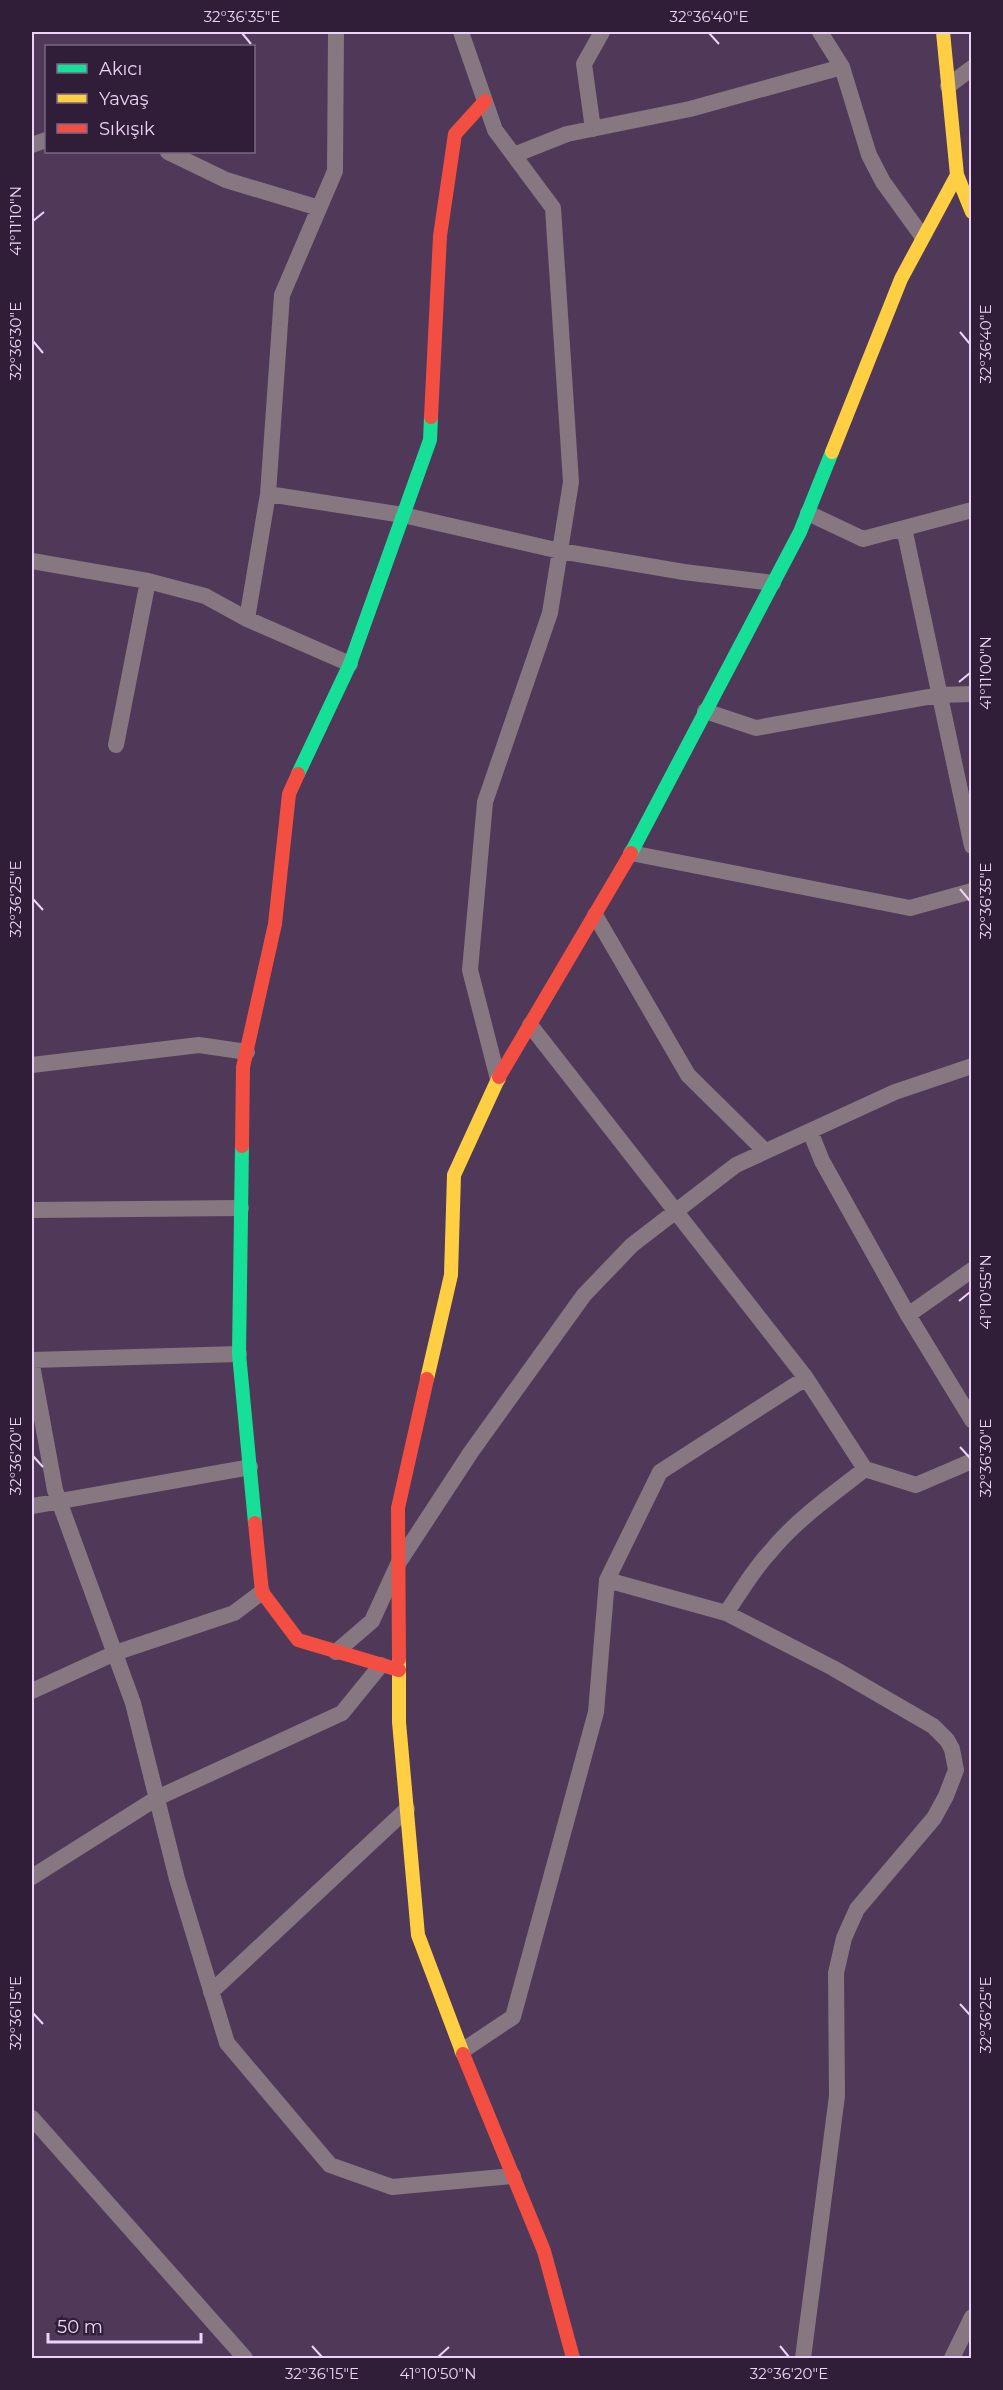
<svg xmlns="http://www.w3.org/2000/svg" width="1003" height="2390" viewBox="0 0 1003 2390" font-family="Montserrat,sans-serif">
<rect width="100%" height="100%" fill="#4f3858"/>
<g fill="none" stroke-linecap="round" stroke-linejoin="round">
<path stroke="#867780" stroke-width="16" d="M461 32 495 130 553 208 571 482 550 613 485 802 470 970 498 1079
M820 32 842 67 869 155 883 182 922 236
M948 86 972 68
M593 129 584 64 602 32
M32 145 46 140
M168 152 226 180 319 208
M514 155 567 134 690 109 842 67
M268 494 403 515 560 551 684 572 773 583
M808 513 863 539 972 510
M904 528 972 846
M32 561 148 581 205 596 247 619 350 664
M247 619 268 494 282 295 335 171 336 32
M705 711 756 728 939 695 972 694
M116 745 148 581
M631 853 910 908 972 891
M595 915 688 1075 765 1151
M530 1025 806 1378 865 1469 916 1485 972 1461
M32 1065 199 1045 247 1052
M810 1131 822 1161 908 1315 972 1420
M32 1210 241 1208
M908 1315 972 1270
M32 1360 239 1354
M32 1365 55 1490 133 1703 177 1879 227 2043 330 2165 392 2187 513 2176
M32 1506 250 1467
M607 1580 726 1613 833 1668 933 1726 947 1740 952 1749 956 1770 946 1796 934 1818 857 1909 844 1938 836 1973 837 2096 803 2358
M726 1613C740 1593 753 1570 770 1552 797 1519 832 1495 865 1469
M336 1652 372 1621 399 1562 471 1452 584 1295 632 1245 736 1165 895 1092 972 1066
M32 1691 115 1653 234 1613 262 1592
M32 1877 157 1798 342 1713 381 1665
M211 1992 407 1809
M462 2051 513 2017 596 1712 607 1580 660 1472 806 1378
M32 2118 245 2358
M952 2358 972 2317"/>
<path stroke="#16e098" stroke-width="14" d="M298 774 350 664 430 440 431 417
M631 853 800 532 832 452
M242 1146 239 1354 255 1523"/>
<path stroke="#ffcf43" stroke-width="14" d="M943 32 957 175 972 212
M832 452 901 279 957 175
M427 1379 451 1275 454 1175 499 1077
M399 1659V1722L418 1935 463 2054"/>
<path stroke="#f24e42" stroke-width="14" d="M431 417 440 236 455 134 485 101
M499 1077 631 853
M242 1146 243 1067 275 924 289 794 298 774
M255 1523 262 1592 298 1640 399 1670
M399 1659 398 1508 427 1379
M463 2054 544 2251 573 2358"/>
</g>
<path fill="none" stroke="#ecd3f7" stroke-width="2" d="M242 33 251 44M709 33 719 44M33 221 44 212M960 332 970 344M33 341 43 353M959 682 970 673M960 889 970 901M33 899 43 910M959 1301 970 1292M960 1447 970 1458M33 1456 43 1467M960 2004 970 2015M33 2013 43 2024M312 2346 322 2357M780 2346 789 2357M438 2357 449 2347"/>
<rect width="1003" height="2390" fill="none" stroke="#301d38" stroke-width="66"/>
<rect x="45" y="45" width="210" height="108" fill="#301d38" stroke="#7b6684" stroke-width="1.5"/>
<rect x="57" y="64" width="30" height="9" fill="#16e098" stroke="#7b6684" stroke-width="1.5"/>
<text x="99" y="75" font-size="18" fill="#ecd3f7">Akıcı</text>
<rect x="57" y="94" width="30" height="9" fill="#ffcf43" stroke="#7b6684" stroke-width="1.5"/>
<text x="99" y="105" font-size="18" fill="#ecd3f7">Yavaş</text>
<rect x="57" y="124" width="30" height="9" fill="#f24e42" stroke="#7b6684" stroke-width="1.5"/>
<text x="99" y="135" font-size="18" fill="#ecd3f7">Sıkışık</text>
<path d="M48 2333v9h153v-9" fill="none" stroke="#ecd3f7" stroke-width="3"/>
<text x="57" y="2333" font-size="18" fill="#ecd3f7" stroke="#301d38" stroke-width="4.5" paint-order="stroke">50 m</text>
<rect x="33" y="33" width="937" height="2324" fill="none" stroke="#ecd3f7" stroke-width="2"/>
<g font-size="15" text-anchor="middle" fill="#ecd3f7">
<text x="242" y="22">32°36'35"E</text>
<text x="709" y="22">32°36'40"E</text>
<text transform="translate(16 221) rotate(-90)" y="5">41°11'10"N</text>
<text transform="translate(16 341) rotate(-90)" y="5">32°36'30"E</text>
<text transform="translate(986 344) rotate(-90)" y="5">32°36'40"E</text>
<text transform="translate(986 673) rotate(-90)" y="5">41°11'00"N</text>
<text transform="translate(16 899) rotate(-90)" y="5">32°36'25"E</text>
<text transform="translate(986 901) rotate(-90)" y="5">32°36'35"E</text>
<text transform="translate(986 1292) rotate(-90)" y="5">41°10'55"N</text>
<text transform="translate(16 1456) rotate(-90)" y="5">32°36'20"E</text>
<text transform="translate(986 1458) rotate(-90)" y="5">32°36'30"E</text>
<text transform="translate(16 2013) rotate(-90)" y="5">32°36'15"E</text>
<text transform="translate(986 2015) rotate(-90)" y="5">32°36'25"E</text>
<text x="322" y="2379">32°36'15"E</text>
<text x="438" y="2379">41°10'50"N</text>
<text x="789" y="2379">32°36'20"E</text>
</g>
</svg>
